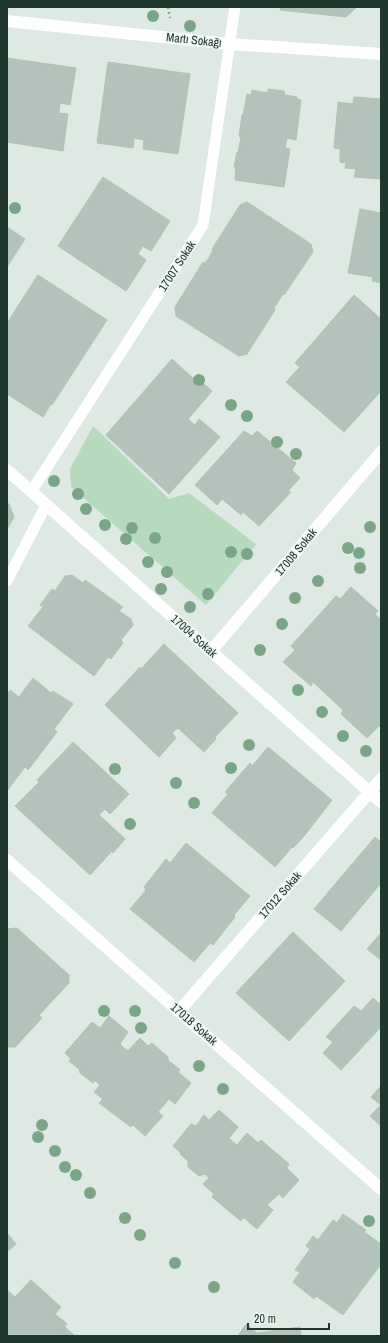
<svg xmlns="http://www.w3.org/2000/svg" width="388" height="1343" viewBox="0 0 388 1343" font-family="'Archivo Narrow',sans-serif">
<rect width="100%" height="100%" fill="#dde9e2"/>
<path fill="#b6dabb" d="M93 426 169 499 189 493 256 544 206 605 71 487 70 469Z"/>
<path fill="#b3c3bb" stroke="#b0c2b8" d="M281 7H357L346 17 280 10Z
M7 58 76 68 70 105 60 103 59 113 68 114 63 151 7 142Z
M108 62 190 74 178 154 143 149 144 140 134 138 133 148 97 143Z
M268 89 284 91 285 95 297 97V99L301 100 296 140 287 138 285 148 290 149 284 187 235 180 236 167H234L237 152 238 153 241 137 239 136 242 115H243L247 94 251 95 252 90 268 93Z
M354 97 381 99V179L354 177 356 169 345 168 346 163 340 162V149L334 148 338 102 353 104Z
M103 177 170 221 151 251 143 246 138 254 146 260 126 291 58 246Z
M247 202 311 244 313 252 284 295 283 294 274 308 275 310 247 354 239 356 176 316 175 307 203 262 204 264 209 258 213 250 212 249 240 205Z
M360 209 381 213V283L372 281 373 277 348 273Z
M7 227 25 239 7 267Z
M38 275 107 320 52 405 51 404 43 417 7 394V323Z
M354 295 381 319V391L344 432 286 382 300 367 295 363Z
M172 359 196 381 198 379 212 391 188 419 195 425 199 419 220 437 169 494 106 435Z
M244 431 252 436 257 431 296 463 292 470 300 478 288 491 291 492 259 526 243 512 241 515 222 499 217 505 195 485Z
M7 503 9 504 14 517 7 529Z
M72 575 83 583 85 580 123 607 119 611 131 619 133 625 121 640 123 643 111 659 108 657 94 676 28 626 43 607 40 605 52 589 55 591 65 576Z
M351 587 378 611 375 614 381 620V727L379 726 367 738 341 714 343 710 313 682 311 686 283 662 295 650 291 646 336 596 340 599Z
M164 644 238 713 215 737 216 739 204 752 178 728 172 733 176 738 159 757 105 705 140 667 141 669Z
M33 678 51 693 53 691 73 704 54 729 57 732 28 770 25 767 7 791V695L10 690 19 697Z
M73 742 129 794 110 814 105 809 99 815 125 839 113 853 112 851 90 875 15 806 39 782 37 780Z
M268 747 332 800 305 835 293 848 292 847 275 867 212 813 228 794 225 792 250 763 252 766Z
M375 837 381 842V883L341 931 314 909Z
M186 843 250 896 234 915 235 917 213 945 210 943 194 962 130 909 146 890 144 887 166 859 170 863Z
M17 928 69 975V983L39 1015 42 1018 15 1047H7V929Z
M293 932 345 981 289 1041 236 993Z
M381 933V960L367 949Z
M373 998 381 1005V1027L341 1070 323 1053 333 1042 326 1037 354 1006 361 1011Z
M109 1016 128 1032 120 1044 123 1047 128 1051 140 1038 148 1046 152 1043 168 1057V1060L180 1070 178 1072 191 1083 175 1104 169 1099 158 1112 163 1116 145 1136 133 1125 131 1127 99 1103 103 1099 94 1092 100 1085 94 1080 93 1083 80 1073 79 1069 69 1061 71 1059 65 1053 92 1022 100 1028Z
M381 1086V1105L371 1097Z
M381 1105V1126L370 1116Z
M219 1110 238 1127 229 1138 233 1142 237 1145 247 1133 258 1143 261 1140 289 1164 287 1168 299 1180 283 1198 279 1194 267 1205 273 1210 257 1229 243 1217 241 1221 212 1197 214 1194 203 1184 209 1178 205 1174 199 1176 188 1167V1161L180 1154 181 1153 173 1146 191 1124 196 1126 204 1115 209 1120Z
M343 1214 366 1230 364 1232 381 1244V1264L343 1315 316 1296 314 1299 293 1282 300 1272 295 1270 310 1249 306 1246 313 1236 318 1240 333 1220 337 1223Z
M7 1233 16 1244 7 1252Z
M31 1280 61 1307 55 1314 67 1324 57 1336H7V1290L15 1297Z
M246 1324 257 1333 300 1327 301 1336H238Z
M65 1327 75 1336H57Z"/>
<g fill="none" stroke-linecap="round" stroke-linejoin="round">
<path stroke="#7eac97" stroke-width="2.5" stroke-dasharray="2 3" stroke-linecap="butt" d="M168 7 170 18"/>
<path stroke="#fff" stroke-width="11" d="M31 492 203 225 235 7
M7 581 46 505"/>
<path stroke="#fff" stroke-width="12" d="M7 21 230 44 381 54
M7 470 381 802
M211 651 381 452
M7 860 381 1189
M179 1011 381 779"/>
</g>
<g fill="#7ba587">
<circle cx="153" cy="16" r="6"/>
<circle cx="190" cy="26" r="6"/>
<circle cx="15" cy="208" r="6"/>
<circle cx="199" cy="380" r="6"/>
<circle cx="231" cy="405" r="6"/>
<circle cx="247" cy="416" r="6"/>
<circle cx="277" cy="442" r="6"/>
<circle cx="296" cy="454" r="6"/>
<circle cx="54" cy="481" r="6"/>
<circle cx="78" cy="494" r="6"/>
<circle cx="86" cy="509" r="6"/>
<circle cx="105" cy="525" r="6"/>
<circle cx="370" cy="527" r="6"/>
<circle cx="132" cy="528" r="6"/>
<circle cx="155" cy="538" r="6"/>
<circle cx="126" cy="539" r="6"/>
<circle cx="348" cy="548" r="6"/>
<circle cx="231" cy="552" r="6"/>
<circle cx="359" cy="553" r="6"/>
<circle cx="247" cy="554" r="6"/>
<circle cx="148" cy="562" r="6"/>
<circle cx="360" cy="568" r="6"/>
<circle cx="167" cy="572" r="6"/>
<circle cx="318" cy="581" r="6"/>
<circle cx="161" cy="589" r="6"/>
<circle cx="208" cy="594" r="6"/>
<circle cx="295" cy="598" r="6"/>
<circle cx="190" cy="607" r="6"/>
<circle cx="282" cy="624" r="6"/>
<circle cx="260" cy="650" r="6"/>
<circle cx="298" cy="690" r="6"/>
<circle cx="322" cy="712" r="6"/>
<circle cx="343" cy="736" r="6"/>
<circle cx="249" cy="745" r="6"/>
<circle cx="366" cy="751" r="6"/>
<circle cx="231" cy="768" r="6"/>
<circle cx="115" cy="769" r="6"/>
<circle cx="176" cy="783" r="6"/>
<circle cx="194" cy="803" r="6"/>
<circle cx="130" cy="824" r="6"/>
<circle cx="104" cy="1011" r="6"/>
<circle cx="135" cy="1011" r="6"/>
<circle cx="141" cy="1028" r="6"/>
<circle cx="199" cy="1066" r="6"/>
<circle cx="223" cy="1089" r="6"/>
<circle cx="42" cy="1125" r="6"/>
<circle cx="38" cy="1137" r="6"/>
<circle cx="55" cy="1151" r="6"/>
<circle cx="65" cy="1167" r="6"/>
<circle cx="76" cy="1175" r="6"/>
<circle cx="90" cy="1193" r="6"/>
<circle cx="125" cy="1218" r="6"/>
<circle cx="369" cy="1221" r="6"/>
<circle cx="140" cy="1235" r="6"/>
<circle cx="175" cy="1263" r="6"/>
<circle cx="214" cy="1287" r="6"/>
</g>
<g text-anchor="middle" stroke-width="3" stroke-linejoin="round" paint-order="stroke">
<g font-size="12" fill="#20372e" stroke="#edf6f0">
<text transform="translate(194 40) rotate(6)" y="4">Martı Sokağı</text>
<text transform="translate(177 266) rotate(-57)" y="4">17007 Sokak</text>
<text transform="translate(296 552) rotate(-50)" y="4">17008 Sokak</text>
<text transform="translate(194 636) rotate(42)" y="4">17004 Sokak</text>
<text transform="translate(280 895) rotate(-49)" y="4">17012 Sokak</text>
<text transform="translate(194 1024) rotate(41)" y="4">17018 Sokak</text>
</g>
</g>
<rect width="388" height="1343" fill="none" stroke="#20372e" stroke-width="16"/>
<path d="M248 1323v6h81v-6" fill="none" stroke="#20372e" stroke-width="2"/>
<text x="254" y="1323" font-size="12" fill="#20372e" stroke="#edf6f0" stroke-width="3" paint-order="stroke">20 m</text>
</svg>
